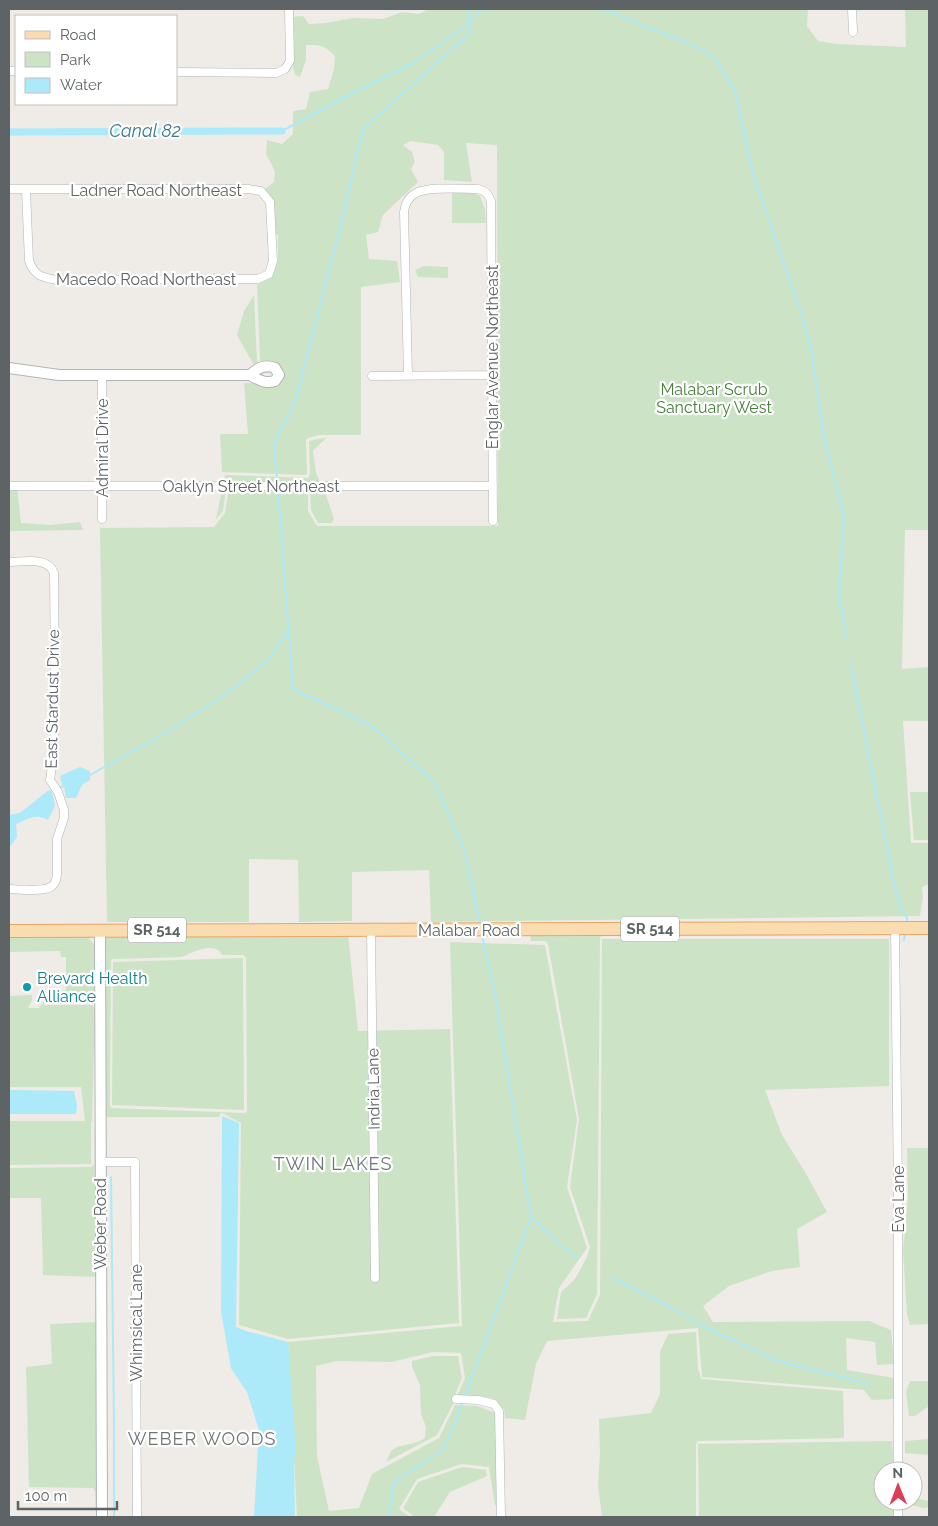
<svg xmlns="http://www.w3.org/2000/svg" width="938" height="1526" viewBox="0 0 938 1526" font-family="Raleway,sans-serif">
<rect width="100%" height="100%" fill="#efebe6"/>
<path fill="#cce4c5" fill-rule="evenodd" d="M426 9H808L807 26 818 41 837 44 906 47 905 9H929V530H905L902 669 929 667V721H903L911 843H929V884L922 887 923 897 920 916 431 922 429 870 352 872V921L299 922 298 860 249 859V922H107L100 528 214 527 225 513 229 488 308 490V511L317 526H498L497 145 466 143 472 182 444 180V152L438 145 411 141 403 145 412 152 415 162 411 169 418 182 383 215 378 232 366 235 369 259 397 261 400 282 361 287V435H318L306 439 307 475 222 472 220 434H248L244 383 276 384 282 381 284 371 275 361H260L257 285 272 275 278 260V235H275L264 190 274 182 275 173 272 165 266 154 267 140 282 144 293 134V111L306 109 310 92 328 89 334 69 335 56C324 45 321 45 306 45V60L300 77 295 75 293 67V17L303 16 309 24 326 23 353 18 383 19 402 12 419 14 425 11Z
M473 193 480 196 485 210 486 223H452V193Z
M424 266 448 267V278L418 277 415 270Z
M254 295 257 361 260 364 255 367 237 335 244 311Z
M326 438 313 451 316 473 326 495 334 519 332 523H318L311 510 310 489 226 488 223 511 212 524 216 519 225 475 308 478 310 474 309 441 318 439Z
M17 487 21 523 50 525 80 522 83 530 9 531V488Z
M910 792H929V840H914Z
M855 932 878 935 602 936 600 937 597 1294 586 1318 557 1319 561 1292 575 1279 587 1257 590 1247 570 1187 579 1119 548 944 545 941H531L530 933Z
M103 934H348L358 1031 450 1029 459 1323 288 1339 239 1325 241 1123 222 1113 220 1114 219 1117H104ZM208 948C215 948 219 949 222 955H243L246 958 247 1112 244 1113 111 1108 110 1105 111 960 113 959 182 957 198 950Z
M9 937H88L95 946V981L94 993 78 997 63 996 60 991 66 990V957H61L60 951 9 952Z
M602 939H889V1086L765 1090 782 1135 805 1172 827 1212 797 1229 800 1267 772 1271 729 1286 703 1306 713 1322 869 1321 891 1330 894 1364 877 1365 875 1342 846 1338 847 1370 894 1378V1399L872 1400 864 1390 702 1377 698 1328 547 1341 536 1364 525 1420 505 1418 504 1409 492 1398 457 1396 465 1378 461 1353 433 1352 392 1362 337 1361 316 1366 317 1456 329 1511 359 1508 372 1474 439 1438 455 1405 477 1406 496 1413 498 1504 495 1506 489 1467 462 1464 417 1479 399 1509 410 1517H297L288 1342 462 1326 450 942 545 945 577 1120 567 1187 587 1248 559 1288 553 1322 588 1321 600 1295Z
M243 958 244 1110 112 1105 113 962Z
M32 995V1000L28 1008H39L45 1000 44 1005H92L95 1009 92 1121 91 1122V1164L9 1165V1121H85L81 1087H9V996Z
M94 1124 96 1277 43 1275 41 1198H9V1168L92 1167 94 1164Z
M907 1148H929V1324L910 1325 907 1314 903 1251 908 1196Z
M97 1322 98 1517H96L95 1491 93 1488 29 1487 26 1367 52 1364 50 1324Z
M696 1332 698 1370 699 1371 701 1379 843 1391 844 1438 698 1441 696 1444V1517H602L598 1485 600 1453 599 1419 651 1413 660 1394V1352L668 1334Z
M433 1356H458L462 1378 454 1397 491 1401 497 1410 478 1403 454 1402 437 1435 386 1462 391 1451 397 1447 418 1442 425 1438 426 1427 421 1414 420 1385 412 1367V1361Z
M910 1381H929V1406L915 1416H909L906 1392Z
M929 1439V1455L905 1453V1441Z
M892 1441 894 1471H883V1501H894V1517H699L698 1444Z
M462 1467 486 1470 487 1476 450 1492 434 1517H415L403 1508 418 1482Z
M913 1498 929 1501V1507L923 1508 904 1503V1501H913Z"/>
<path fill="#ace9f9" d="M80 767 90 771V780L82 785 76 798H66L64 786 62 784 60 776Z
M49 790 52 792 55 806 48 820C36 813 28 819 16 824L17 837 9 848V815L20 813Z
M9 1090 74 1091 77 1106 76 1114H9Z
M222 1116 239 1123 236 1327 246 1331 288 1342 296 1452 294 1459 295 1517H254L259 1430 247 1392 231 1368 221 1311Z"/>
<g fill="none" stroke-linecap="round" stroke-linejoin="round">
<path stroke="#ace9f9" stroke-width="2" d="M604 9 647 27 689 43 714 57 735 91 753 174 802 315 812 354 824 438 844 516 839 593 846 637
M282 131 345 97 413 63 463 28 482 9
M277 480 274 444 295 402 339 232 363 129 470 33 469 9
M278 491 293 689 372 726 434 782 464 848 480 923
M851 665 895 887 901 909 907 918V922
M90 775 167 732 227 693 269 659 288 631
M59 788 64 786
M904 940 905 934
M111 1177 114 1422V1517
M531 1217 561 1245 577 1258
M612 1278 663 1303 695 1322 775 1360 869 1384
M465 1396 531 1217 495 994 482 935
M389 1517 394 1482 444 1449 463 1401"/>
<path stroke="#ace9f9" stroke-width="7" d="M9 132 282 131"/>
<defs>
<path id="minor" d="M852 9 853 32
M9 71H16
M176 72 276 73 285 69 290 61 289 9
M9 189H248L261 191 270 202 273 261 269 274 258 279 56 280C41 277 35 276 29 261L26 190
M408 375 404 212C405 204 408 197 416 193 429 186 463 189 478 189 486 191 488 194 491 201L493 521
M102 376V519
M372 376 492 375
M9 486H493
M9 562C23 562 48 556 54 573L55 681 54 752 50 780 58 792 64 810V818L57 839V873C57 878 56 882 53 885 47 893 19 889 9 889
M895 928 898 1193V1471
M371 930 375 1278
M100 1162H135L137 1517
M456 1399 478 1400 494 1404 499 1411 501 1517
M898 1501V1517"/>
<path id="tertiary" d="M9 368 59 375H250C259 380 265 384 275 381L279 375 275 368C266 364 257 368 250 375
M100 930 102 1517"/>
<path id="primary" d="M9 931 929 928"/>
</defs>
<use href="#minor" stroke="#b1b5b7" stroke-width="9"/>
<use href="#tertiary" stroke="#b1b5b7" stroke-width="12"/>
<use href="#primary" stroke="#e7a567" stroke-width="14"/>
<use href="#minor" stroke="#fff" stroke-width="8"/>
<use href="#tertiary" stroke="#fff" stroke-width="10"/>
<use href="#primary" stroke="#f9ddb1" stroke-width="12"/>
</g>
<circle fill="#0f9aa8" stroke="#fff" stroke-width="2" cx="27" cy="987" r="5"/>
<g text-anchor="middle" stroke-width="4.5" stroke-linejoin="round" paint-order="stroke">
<g fill="#fff" stroke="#8e9293" stroke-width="1">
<rect x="621" y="916.5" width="58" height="25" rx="4"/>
<rect x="128" y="917.5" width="58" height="25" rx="4"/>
</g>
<g font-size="15" font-weight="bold" fill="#5e6365">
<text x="650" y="934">SR 514</text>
<text x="157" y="935">SR 514</text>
</g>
<g font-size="16" fill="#5e6365" stroke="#fff">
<text x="156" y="196">Ladner Road Northeast</text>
<text x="146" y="285">Macedo Road Northeast</text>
<text transform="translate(492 357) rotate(-90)" y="6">Englar Avenue Northeast</text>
<text transform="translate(102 448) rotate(-90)" y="6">Admiral Drive</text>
<text x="251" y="492">Oaklyn Street Northeast</text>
<text transform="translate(52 699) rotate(-89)" y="6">East Stardust Drive</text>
<text x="469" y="936">Malabar Road</text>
<text transform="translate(373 1089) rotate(-91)" y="6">Indria Lane</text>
<text transform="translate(898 1199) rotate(-90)" y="6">Eva Lane</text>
<text transform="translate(100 1224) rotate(-90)" y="6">Weber Road</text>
<text transform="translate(136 1323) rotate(-90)" y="6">Whimsical Lane</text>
</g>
<g font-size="16" fill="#477f3b" stroke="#fff">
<text x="714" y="395">Malabar Scrub<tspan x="714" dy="18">Sanctuary West</tspan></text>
</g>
<g font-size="16" fill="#0d838f" stroke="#fff" text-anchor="start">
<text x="37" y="984">Brevard Health<tspan x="37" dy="18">Alliance</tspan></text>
</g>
<g font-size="18" font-style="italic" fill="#407a90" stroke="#fff">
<text x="145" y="137">Canal 82</text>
</g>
<g font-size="18" letter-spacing="1" fill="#6f7577" stroke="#fff">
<text x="333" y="1170">TWIN LAKES</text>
<text x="202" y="1445">WEBER WOODS</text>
</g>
</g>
<rect width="938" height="1526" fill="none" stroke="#5e6365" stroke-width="20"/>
<rect x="15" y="15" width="162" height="90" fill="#ffffff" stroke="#bfc1c1"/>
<rect x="25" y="31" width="25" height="8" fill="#f9ddb1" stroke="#bfc1c1"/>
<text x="60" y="40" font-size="15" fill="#5e6365">Road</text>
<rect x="25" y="52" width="25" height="15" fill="#cce4c5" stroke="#bfc1c1"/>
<text x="60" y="65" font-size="15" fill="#5e6365">Park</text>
<rect x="25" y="78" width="25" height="15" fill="#ace9f9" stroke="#bfc1c1"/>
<text x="60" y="90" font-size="15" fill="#5e6365">Water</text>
<g transform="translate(898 1486) rotate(359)"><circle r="24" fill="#ffffff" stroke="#bfc1c1"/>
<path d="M0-4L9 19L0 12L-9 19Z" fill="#dd3e57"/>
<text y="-8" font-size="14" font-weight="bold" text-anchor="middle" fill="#5e6365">N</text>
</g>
<path d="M18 1501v8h99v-8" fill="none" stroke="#5e6365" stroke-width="2.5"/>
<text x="25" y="1501" font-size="15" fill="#5e6365" stroke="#ffffff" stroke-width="4" paint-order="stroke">100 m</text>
</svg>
